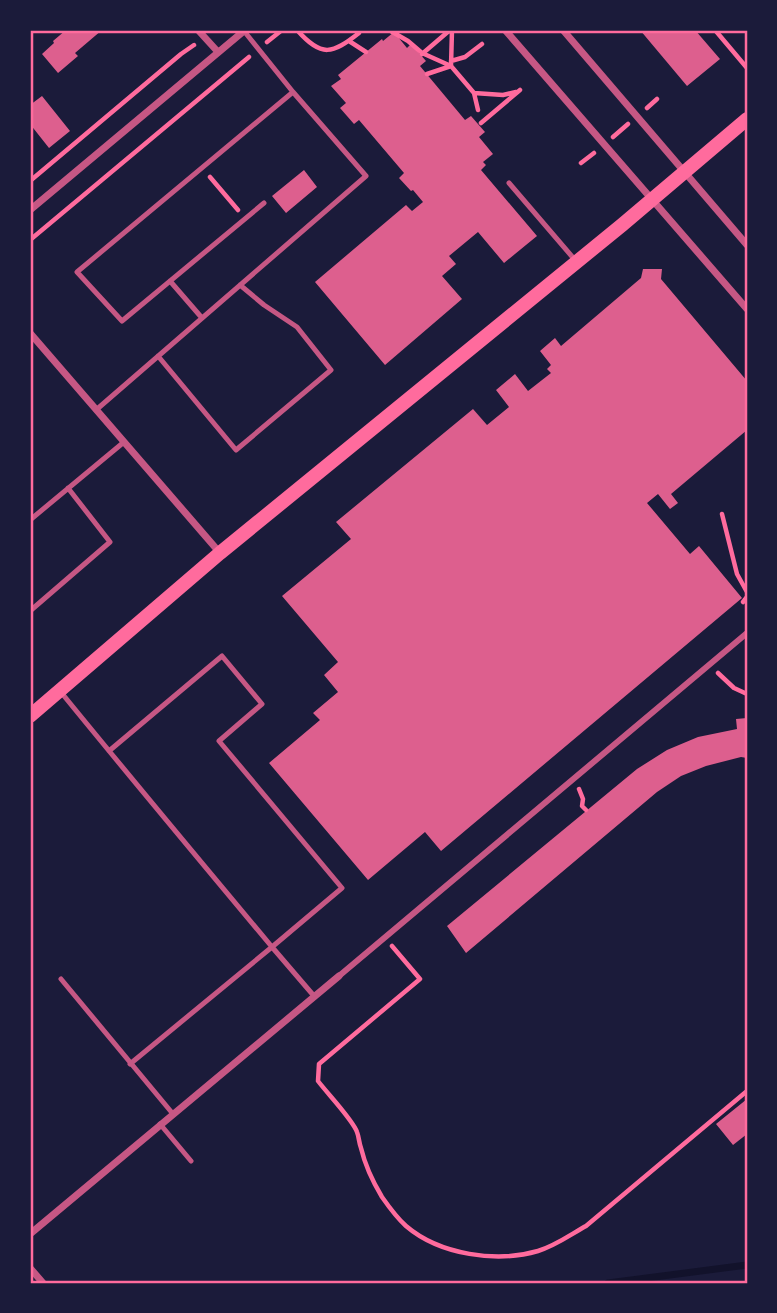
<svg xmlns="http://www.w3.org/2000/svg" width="777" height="1313" viewBox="0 0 777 1313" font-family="Arial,sans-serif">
<rect width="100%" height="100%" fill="#1b1b3a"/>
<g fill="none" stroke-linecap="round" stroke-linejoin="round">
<path stroke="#12122b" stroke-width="7" d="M608 1283 747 1265"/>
</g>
<path fill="#dd5f8e" d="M66 30H102L75 53 78 56 58 73 42 54 54 43 53 41Z
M640 30H695L720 59 687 86Z
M394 32 407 48 411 44 426 61 420 66 465 120 471 116 485 132 479 137 493 154 483 162 486 165 481 170 537 236 504 263 478 232 449 256 456 264 442 276 462 299 385 365 315 282 406 205 412 211 423 202 413 190 411 191 399 178 404 173 359 120 354 124 340 108 346 103 331 86 341 79 338 75 382 39 383 41Z
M42 96 70 131 49 148 30 124V105Z
M304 170 317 187 286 213 272 196Z
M643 269H662L661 279 747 381V430L671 494 678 503 670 509 658 494 647 503 690 554 699 546 742 598 441 851 425 832 368 880 269 763 320 720 313 713 338 692 324 675 338 662 282 596 351 539 336 522 473 409 487 425 509 407 496 390 515 374 528 391 551 373 547 369 551 365 540 351 555 338 561 346 641 278Z
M747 718V758L741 757 706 766 681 776 657 792 466 953 447 926 637 769 667 750 698 737 737 729 736 719Z
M747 1099V1134L733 1145 716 1124Z"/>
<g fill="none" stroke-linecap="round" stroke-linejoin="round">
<path stroke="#ff6b9d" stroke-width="4.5" d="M297 30C322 58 332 54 359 33L360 30
M389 30 408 41 422 53 451 66 474 93 478 110
M715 30 747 68
M349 41 366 52
M267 42 282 30
M422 54 450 30
M451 61 465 57 482 44
M427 74 451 66 452 30
M474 93 503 95 516 92
M647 108 657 99
M481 123 520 90
M613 137 628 124
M581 163 594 153
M210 177 238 210
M30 181 181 54 194 45
M30 240 249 57
M722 514 737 574 747 592
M743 602 747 597
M718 673 734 688 747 694
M579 789 583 799 582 806 586 810
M392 946 420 979 319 1064 318 1081C327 1093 353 1120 357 1132 359 1137 359 1143 361 1148 365 1165 373 1182 382 1197 389 1207 397 1218 406 1226 440 1255 497 1263 538 1251 555 1246 570 1235 586 1226L747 1091"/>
<path stroke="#c65784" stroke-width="5" d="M509 183 575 260
M264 203 122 321 77 272 293 92
M170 281 202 318
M158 356 236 450 331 370 297 327 264 305 240 285
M96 410 366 176 293 92 244 31
M30 520 124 442
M30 611 110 542 68 488
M60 691C130 777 201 862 272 947L342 888 219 741 262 704 222 656 109 751
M61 979 173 1114
M130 1064 272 947 314 996
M160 1124 191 1161"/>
<path stroke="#c65784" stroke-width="6" d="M339 976 747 633"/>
<path stroke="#c65784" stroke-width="7" d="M198 30 218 52
M505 30 747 309
M563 30 747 245
M30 210 245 30
M30 333 220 553
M30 1234 339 976
M30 1268 43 1283"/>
<path stroke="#ff6b9d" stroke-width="14" d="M30 716 220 553 622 225 747 119"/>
</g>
<rect width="777" height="1313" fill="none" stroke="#1b1b3a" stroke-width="63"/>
<rect x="32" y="32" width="714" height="1250" fill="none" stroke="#ff6b9d" stroke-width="2.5"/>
</svg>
